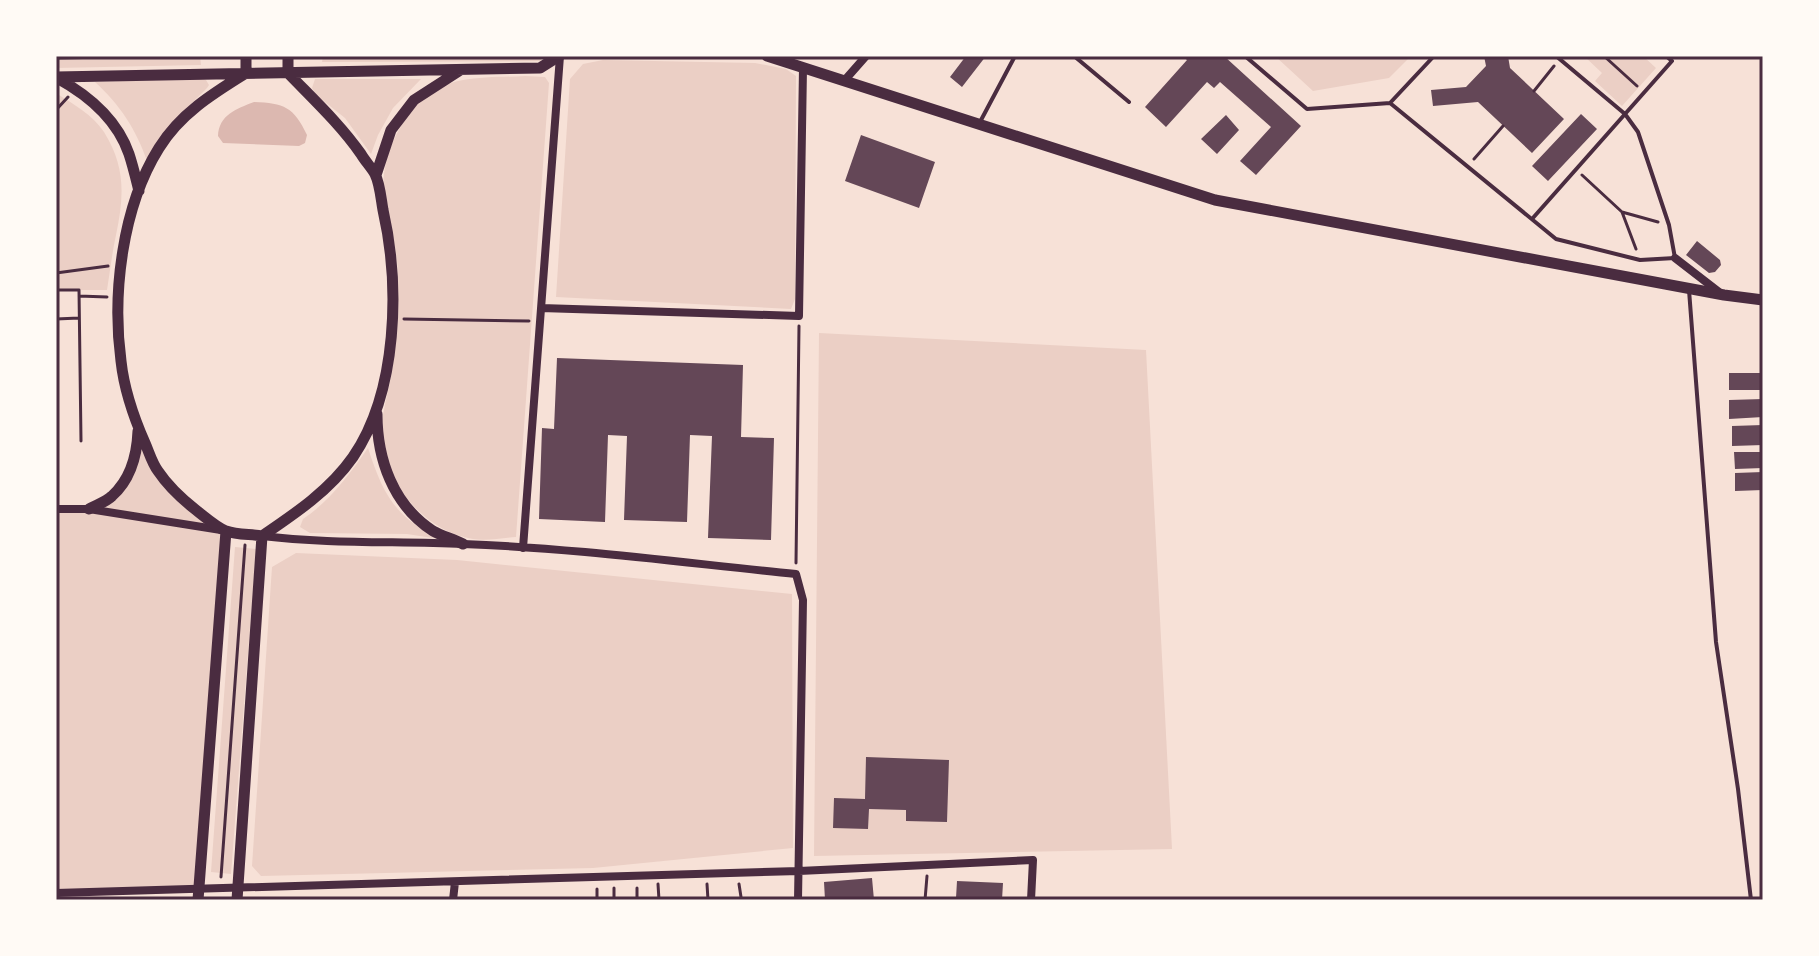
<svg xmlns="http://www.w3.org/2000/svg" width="1819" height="956" viewBox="0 0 1819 956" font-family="'Noto Sans',sans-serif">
<rect width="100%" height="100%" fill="#f7e1d7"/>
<path fill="#ebcfc5" d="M56 56H200L201 65 56 68Z
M323 56H541V61L322 62Z
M1275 56H1411L1389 78 1313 91Z
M1584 56H1643L1656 68 1622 106 1595 81 1602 73Z
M603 60 755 63 786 69 796 76 795 299 791 309 556 297 570 79 583 64Z
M525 76 545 77 549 83 516 537C502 538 487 541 473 539 421 531 379 476 382 424 383 410 387 396 390 382 396 353 397 321 398 291 398 275 398 258 394 242 391 227 386 211 384 195 380 161 397 125 420 101 447 74 490 78 525 76Z
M196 78 206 80 209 85 207 88 177 118 147 161C136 129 120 105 95 82Z
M315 79H421L393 108 378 135 371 154 345 118 316 95 312 88Z
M56 93C73 104 93 115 104 132 126 167 124 197 116 235 112 253 110 272 107 290H56Z
M819 333 1146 350 1172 849 814 856Z
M138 427 157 470 226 531 199 890H56V509H89L128 477Z
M368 448C383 494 394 516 439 539L407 534 310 533 300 527 303 519C330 501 349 475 368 448Z
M235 547 256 549 231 874 211 872Z
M296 553 457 560 792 594 793 848 593 868 261 876 252 866 272 567Z"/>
<path fill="#dcb8b0" d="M254 102C284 103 294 107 307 135L305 143 299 146 223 143 218 136C219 115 236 109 254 102Z"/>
<path fill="#644757" d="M966 56H986L962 87 950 77Z
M1182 56H1224L1301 126 1256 175 1240 161 1271 127 1220 82 1214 88 1207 82 1166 127 1145 107 1187 60Z
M1484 56H1508L1510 68 1564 119 1532 153 1478 102 1433 106 1431 90 1466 87 1486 66Z
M1581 114 1597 129 1548 181 1532 166Z
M1226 115 1239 130 1217 154 1201 139Z
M861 135 935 162 919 208 845 181Z
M1697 241 1720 260 1721 265 1715 272 1709 273 1686 255Z
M557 358 743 365 741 437 774 438 771 540 708 538 712 436 690 435 687 522 624 520 627 436 608 435 605 522 539 519 542 428 554 429Z
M1729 373H1763V390H1729Z
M1763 399V417L1729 419V400Z
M1763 425V445L1732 446V426Z
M1734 452H1763V468L1735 469Z
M1763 472V490L1735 491V473Z
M866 757 949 760 947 822 906 821V810L869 809 868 829 833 828 834 798 865 799Z
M872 878 874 900H825L824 882Z
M957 881 1003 883 1002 900 956 898Z"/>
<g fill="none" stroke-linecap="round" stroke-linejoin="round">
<path stroke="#4a2c40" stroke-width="3" d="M1604 56 1637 86
M56 58 165 56
M1534 91 1554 66
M56 110 68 97
M1474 159 1503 126
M1582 175 1622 212 1658 222
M1622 212 1636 249
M56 273 108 266
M56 290H79L81 441
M79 296 107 297
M56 319 79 318
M404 319 529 321
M796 563 799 326
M221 877 245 545
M658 884 659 900
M707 884 708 900
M739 884 741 897
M614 888V900
M637 888V900
M597 889V900
M925 900 927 876"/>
<path stroke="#4a2c40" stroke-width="4" d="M1074 56 1129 102
M1245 56 1307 109 1390 103 1434 56
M1390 103 1556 239 1640 260 1675 258 1669 225 1638 132 1625 114 1556 56
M980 122 1015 56
M1532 219 1672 61 1666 56
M1689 290 1716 642 1738 789 1751 900"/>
<path stroke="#4a2c40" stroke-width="8" d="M844 81 866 56
M1675 258 1719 292
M541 308 799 316 803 68
M56 509H89L221 530
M262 536C329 544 396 541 463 544 574 548 685 563 796 574L803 600 798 900
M523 548 560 56
M56 893 799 871 1033 860 1031 900
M453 900 455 882"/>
<path stroke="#4a2c40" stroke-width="11" d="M246 56V73C212 94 180 114 159 148 122 207 112 294 121 361 124 389 134 418 145 443 149 452 152 463 158 471 168 486 182 499 196 510 205 517 216 527 226 531 237 535 251 534 262 536
M767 56 1215 200 1724 295 1763 300
M56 77 540 68 559 56
M57 78C88 95 117 119 129 154 133 166 136 179 139 191
M376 175 391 130 414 100 459 71
M377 414C377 459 393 505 433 531 442 536 453 539 463 544
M89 509C96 505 106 502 112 496 131 479 137 456 138 431
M262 536C296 513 330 490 353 457 398 391 400 285 383 210 381 199 380 184 375 174 371 167 365 161 361 154 340 124 313 99 288 73V56
M198 900 226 531
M237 900 262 536"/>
</g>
<rect width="1819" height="956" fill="none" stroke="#fffaf5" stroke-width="116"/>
<rect x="58" y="58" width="1703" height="840" fill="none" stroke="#4a2c40" stroke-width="3"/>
</svg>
